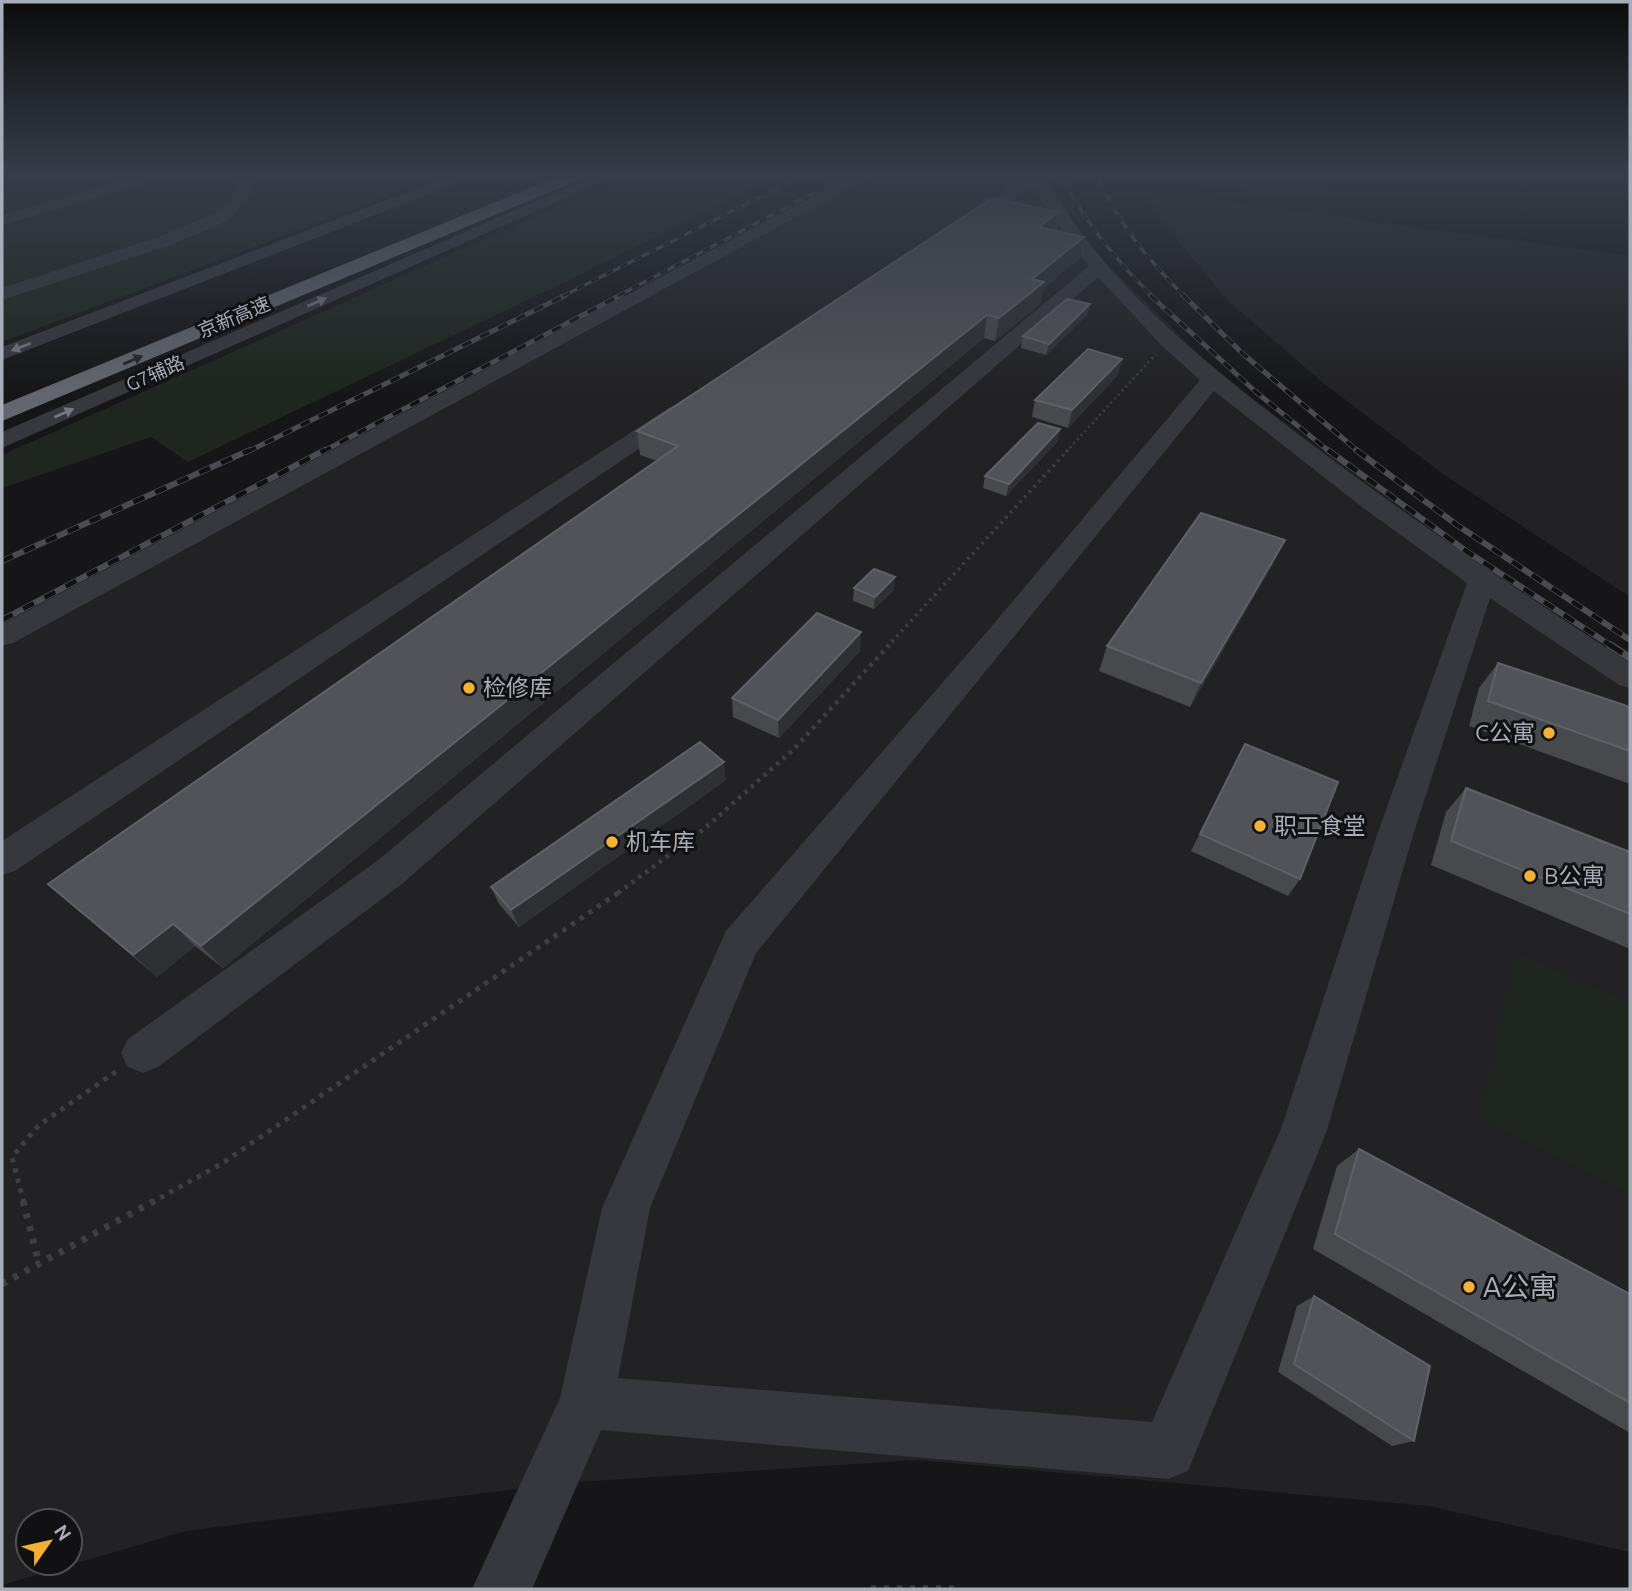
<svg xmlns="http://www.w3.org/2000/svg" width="1632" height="1591" viewBox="0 0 1632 1591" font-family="Ubuntu,'Noto Sans SC',sans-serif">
<rect width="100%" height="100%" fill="#161618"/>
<path fill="#222225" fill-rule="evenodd" d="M865 172H1045L1072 219 1104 261 1205 360 1259 403 1435 533 1630 664V1552L1429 1506 918 1460 562 1483 186 1531 2 1585V630ZM28 1521H70V1563H28Z
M1143 191 1630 256V597L1443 474 1322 382 1227 300 1171 232Z"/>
<path fill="#1e261f" d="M2 172H452L2 342Z
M646 172H788L565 282 188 462 151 437 2 488V455L595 190Z
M1204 172H1326L1339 197 1208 189Z
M1515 952 1630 1003V1194L1479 1117Z"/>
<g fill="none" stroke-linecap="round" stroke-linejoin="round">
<path stroke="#3d3f44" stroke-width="2.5" stroke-dasharray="2 3.5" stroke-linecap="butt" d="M1066 452 1156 354"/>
<path stroke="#3d3f44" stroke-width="3.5" stroke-dasharray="2.5 4.5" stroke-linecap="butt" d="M887 647 1068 450"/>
<path stroke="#3d3f44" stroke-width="4.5" stroke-dasharray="3.5 5" stroke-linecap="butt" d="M618 893 704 829 794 749 889 645"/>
<path stroke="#3d3f44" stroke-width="5" stroke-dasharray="4.5 6" stroke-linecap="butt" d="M24 1203 12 1157 39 1125 117 1071
M151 1203 221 1164 621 891"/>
<path stroke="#3d3f44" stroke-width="7" stroke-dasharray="5 8" stroke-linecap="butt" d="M23 1201 39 1264
M2 1284 154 1201
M871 1589H958"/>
<path fill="#37383d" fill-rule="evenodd" d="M152 172H176L173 175 2 225V215Z
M230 172H248L253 177V187L246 201 227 221 171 245 2 300V288L159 237 215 213 231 199 237 187V179Z
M460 172H481L478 175 2 360V347Z
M604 172H624L2 448V432Z
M860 172H879L13 643 2 646V624Z
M1028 172H1042C1102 282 1201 360 1299 435 1406 516 1517 590 1630 663V688L1619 685 1490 598 1414 832 1326 1133 1188 1471 1168 1479 601 1430 532 1589H472L560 1398 602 1208 726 931 991 627 1200 380 1161 345 1098 277 403 883 158 1067 143 1073 128 1067 121 1053 128 1039 377 861 1089 266 1044 205 1034 185 967 229 961 230 953 225 1021 179 1030 177ZM1214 391 1362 507 1467 583 1378 832 1281 1129 1152 1422 618 1378 650 1208 756 953Z
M678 405 686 407 689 412 686 417 15 871 2 875V841L670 407Z"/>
<path fill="#63666e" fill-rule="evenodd" d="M568 172H590L588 176 2 421V405Z"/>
<defs>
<path id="rail-far3" d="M1058 172C1083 218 1114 259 1152 296
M1096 172C1115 221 1148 259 1184 296
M563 296 810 172
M618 296 854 172"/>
<path id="rail-far2" d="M1150 295 1256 392 1330 452
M1183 295 1242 353 1359 452
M247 452 566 295
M322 452 621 295"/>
<path id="rail-far1" d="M1328 450 1466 551 1613 647
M1356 450 1457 525 1630 640
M2 561 250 450
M2 620 325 450"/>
<path id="rail" d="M1610 645 1630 658"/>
</defs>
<use href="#rail-far3" stroke="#4a4c52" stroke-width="3.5"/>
<use href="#rail-far2" stroke="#4a4c52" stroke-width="5"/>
<use href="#rail-far1" stroke="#4a4c52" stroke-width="6"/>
<use href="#rail" stroke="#4a4c52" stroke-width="8"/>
<use href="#rail-far3" stroke="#111113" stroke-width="2.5" stroke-dasharray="8" stroke-linecap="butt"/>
<use href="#rail-far2" stroke="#111113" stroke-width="3.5" stroke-dasharray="10" stroke-linecap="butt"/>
<use href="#rail-far1" stroke="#111113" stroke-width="4.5" stroke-dasharray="12" stroke-linecap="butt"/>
<use href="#rail" stroke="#111113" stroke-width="5" stroke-dasharray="15" stroke-linecap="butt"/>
</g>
<path fill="#47494d" d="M1059 212 1056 231 1080 258 1043 289 1040 304 995 341 984 338 223 968 195 946 157 977 48 884 657 461 640 455 637 431Z
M1090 304 1087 315 1046 355 1021 348 1023 336Z
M1122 359 1117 376 1068 428 1032 417 1035 400Z
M1058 441 1006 496 983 488 985 476Z
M1273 564 1190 707 1099 671 1107 646Z
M854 588 894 590 874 609 853 601Z
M860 651 779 738 733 717 732 698Z
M1498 663 1630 707V784L1469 726 1479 688Z
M1245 744 1300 879 1288 896 1191 851Z
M726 780 519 927 499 904 491 887Z
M1466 788 1630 852V949L1431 865 1446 812Z
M1359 1149 1630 1294V1433L1313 1249 1337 1166Z
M1314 1296 1414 1441 1392 1446 1278 1372 1297 1306Z"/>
<path fill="#2f3033" d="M1059 212 1055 232 1039 227Z
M1084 237 1080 258 1043 289 1040 304 995 341 999 318 1032 279Z
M1090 304 1087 315 1046 355 1049 344Z
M987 315 984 338 223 968 201 946Z
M1122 359 1117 376 1068 428 1072 410Z
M1060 429 1058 441 1006 496 1009 484Z
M1285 540 1273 564 1190 707 1201 683Z
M895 577 894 590 874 609 875 597Z
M861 632 860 651 779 738 778 720Z
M724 762 726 780 519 927 511 910Z
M173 924 195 946 157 977 133 955Z"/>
<path fill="#525359" stroke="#5f6168" stroke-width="2" d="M992 198 1059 212 1039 227 1084 237 1032 279 1044 282 999 318 987 315 201 946 173 924 133 955 48 884 678 446 637 431Z
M1067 299 1090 304 1049 344 1023 336Z
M1088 349 1122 359 1072 410 1035 400Z
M1038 423 1060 429 1009 484 985 476Z
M1201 513 1285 540 1201 683 1107 646Z
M874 569 895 577 875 597 854 588Z
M817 613 861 632 778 720 732 698Z
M1498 663 1630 707V751L1488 701Z
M700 742 724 762 511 910 491 887Z
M1245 744 1338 782 1300 879 1200 834Z
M1466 788 1630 852V914L1451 841Z
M1359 1149 1630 1294V1403L1335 1234Z
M1314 1296 1430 1366 1414 1441 1294 1364Z"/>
<defs><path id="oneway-solid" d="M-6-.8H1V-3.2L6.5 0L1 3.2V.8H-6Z" transform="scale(1.75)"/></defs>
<g fill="#757881">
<use href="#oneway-solid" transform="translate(317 302) rotate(-24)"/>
<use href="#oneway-solid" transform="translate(21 347) rotate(159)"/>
<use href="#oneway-solid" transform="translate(64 413) rotate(-24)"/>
</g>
<use fill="#26262a" href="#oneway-solid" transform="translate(133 360) rotate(-23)"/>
<linearGradient id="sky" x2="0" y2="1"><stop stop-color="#0c0c0d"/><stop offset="0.44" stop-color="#363c48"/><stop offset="1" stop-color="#363c48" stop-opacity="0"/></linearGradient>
<rect width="1632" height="395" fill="url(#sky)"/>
<g fill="#f2b134" stroke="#111113" stroke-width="2.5">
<circle cx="469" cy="688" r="7"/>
<circle cx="1549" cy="733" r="7"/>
<circle cx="1260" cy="826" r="7"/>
<circle cx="612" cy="842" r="7"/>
<circle cx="1530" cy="876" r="7"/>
<circle cx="1469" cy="1287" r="7"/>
</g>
<g text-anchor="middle" stroke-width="6" stroke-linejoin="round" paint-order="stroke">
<g font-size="19" fill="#a8adb8" stroke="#111113">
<text transform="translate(234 317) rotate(-23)" y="7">京新高速</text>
<text transform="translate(155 373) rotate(-24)" y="7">G7辅路</text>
</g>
<g font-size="23" fill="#a8adb8" stroke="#111113" text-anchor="start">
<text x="483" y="696">检修库</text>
<text x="1535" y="741" text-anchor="end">C公寓</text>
<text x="1274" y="834">职工食堂</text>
<text x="626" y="850">机车库</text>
<text x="1544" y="884">B公寓</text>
</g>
<g font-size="28" fill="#a8adb8" stroke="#111113" text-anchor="start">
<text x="1483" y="1297">A公寓</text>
</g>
</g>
<rect width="1632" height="1591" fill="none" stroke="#a8adb8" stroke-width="7"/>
<g transform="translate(49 1542) rotate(56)"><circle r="33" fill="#111113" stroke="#4d4f55" stroke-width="2"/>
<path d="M0-5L12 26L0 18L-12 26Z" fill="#f2b134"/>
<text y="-10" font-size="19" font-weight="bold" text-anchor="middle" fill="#a8adb8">N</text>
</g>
</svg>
